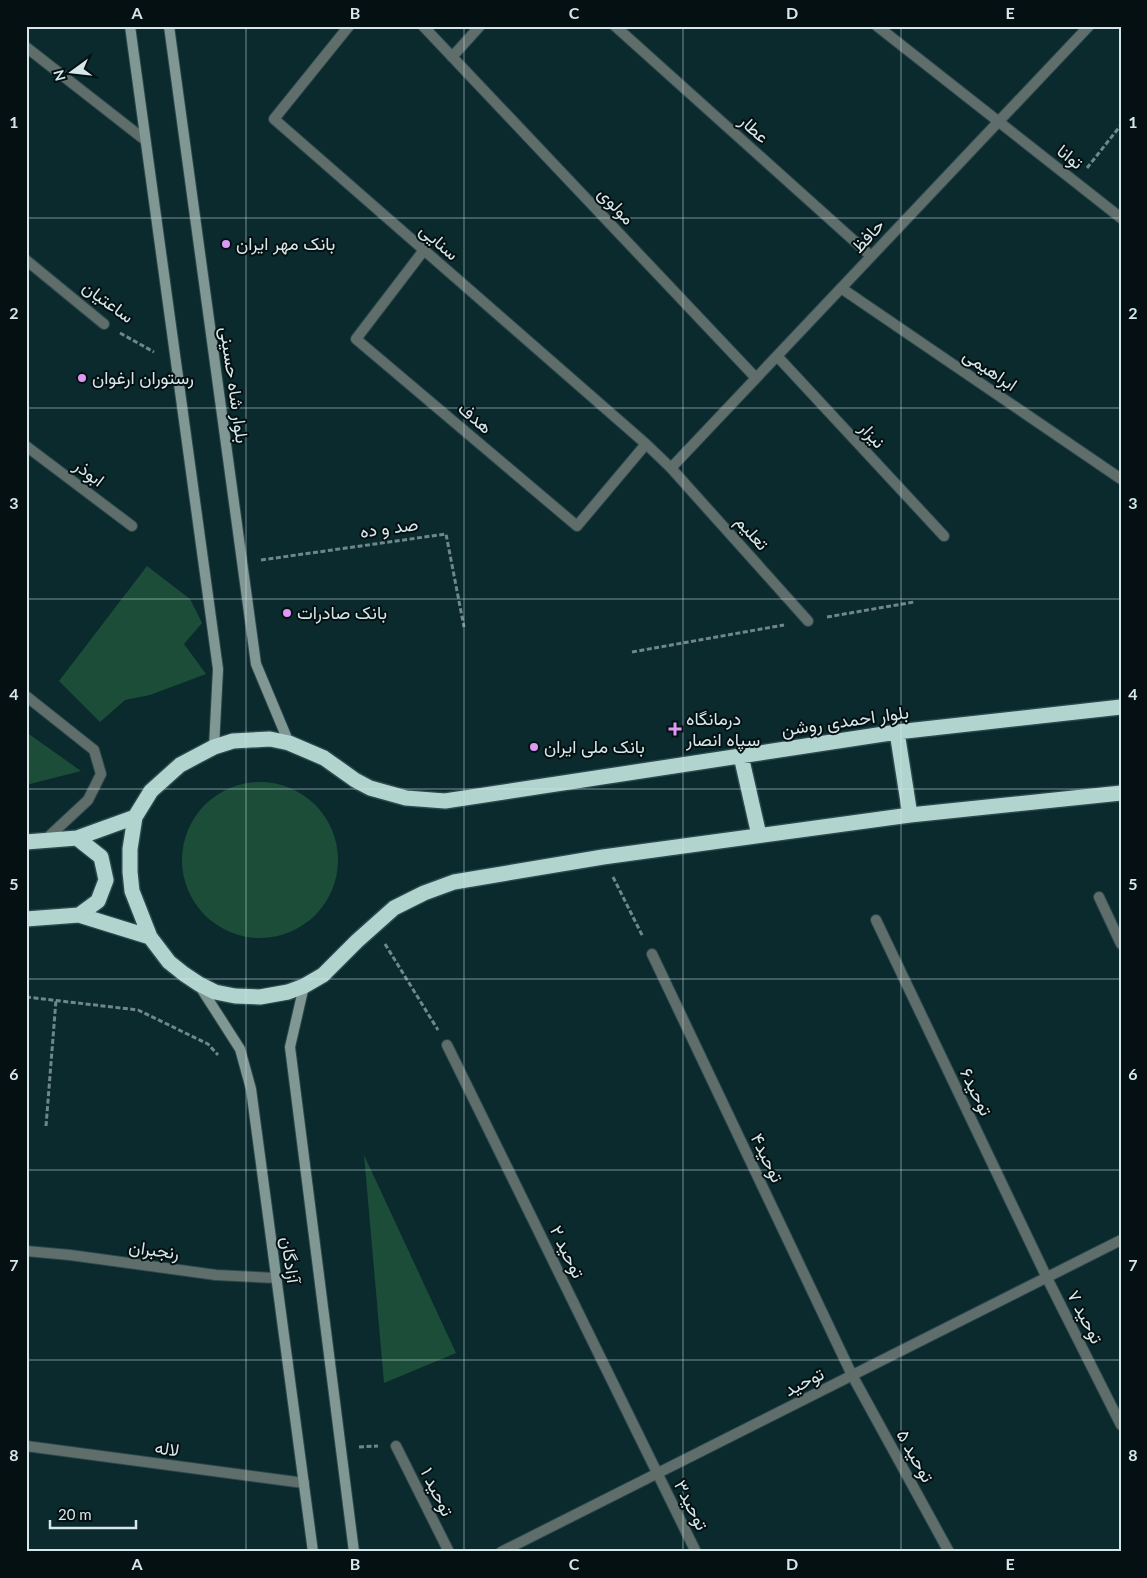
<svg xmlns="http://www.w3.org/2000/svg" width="1147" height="1578" viewBox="0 0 1147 1578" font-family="Lato,Vazirmatn,sans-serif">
<rect width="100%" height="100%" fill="#0a2a2e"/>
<path fill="#1c4d38" d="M147 566 190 599 202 623 184 644 206 674 150 695 125 700 100 722 59 681Z
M26 732 81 771 26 785Z
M182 860a78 78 0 1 1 156 0a78 78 0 1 1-156 0Z
M364 1155 456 1353 384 1383Z"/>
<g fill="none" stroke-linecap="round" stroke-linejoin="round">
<defs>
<path id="street" d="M349 26 274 119 646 444 671 468 808 621
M423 26 756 378
M615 26 871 256
M877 26 1121 218
M26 47 145 140
M452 57 480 26
M424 250 356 339 577 526 646 444
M26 260 104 324
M841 288 1121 479
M777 356 944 536
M26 446 132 526
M671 468 1089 26
M26 696 94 750 101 774 88 800 44 841
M1099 897 1121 944
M876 920 1047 1278 1121 1425
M652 954 852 1375 949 1552
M447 1045 696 1552
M26 1251 70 1255 216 1275 276 1278
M26 1446 304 1483
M396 1446 449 1552
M501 1552 1121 1240"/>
<path id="secondary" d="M130 26 218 669 214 747
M169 26 256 664 289 743
M199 985 240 1049 251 1089 313 1552
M304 986 290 1047 354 1552"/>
<path id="highway" d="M1121 707 897 732 445 801 406 798 370 788 355 780 324 758 289 743 270 739 233 741 214 747 180 765 151 791 135 817 130 849V872L132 891 150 937 169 962 184 974 199 984 215 992 235 996 260 997 288 992 304 986 323 975 357 941 394 908 424 893 454 882 603 857 910 815 1121 793
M897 732 910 815
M741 756 759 835
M77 838 101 857 106 880 98 901 79 915
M26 842 77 838 135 817
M26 919 79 915 150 937"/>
</defs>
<use href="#street" stroke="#2b484c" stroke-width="12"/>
<use href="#secondary" stroke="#2b484c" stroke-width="12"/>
<use href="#highway" stroke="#2b484c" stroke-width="18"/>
<path stroke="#6f878b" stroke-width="3" stroke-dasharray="5 2.5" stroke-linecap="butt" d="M1087 168 1121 125
M120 333 154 352
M261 560 446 534 464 627
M827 617 914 602
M632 652 784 625
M613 877 643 937
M385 944 438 1030
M26 997 138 1010 208 1044 218 1055
M46 1126 56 1000
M359 1447 378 1446"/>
<use href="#street" stroke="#606e6b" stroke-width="10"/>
<use href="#secondary" stroke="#819793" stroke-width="10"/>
<use href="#highway" stroke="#b2d4cf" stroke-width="15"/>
</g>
<path fill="none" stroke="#d6e7ea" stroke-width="1" stroke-opacity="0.55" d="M246 26V1552M464 26V1552M683 26V1552M901 26V1552M26 218H1121M26 408H1121M26 599H1121M26 789H1121M26 979H1121M26 1170H1121M26 1360H1121"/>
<g fill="#dd99f3" stroke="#051012" stroke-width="2">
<circle cx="226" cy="244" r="5"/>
<circle cx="82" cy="378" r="5"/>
<circle cx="287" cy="613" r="5"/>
<path d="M672.5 721.5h5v5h5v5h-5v5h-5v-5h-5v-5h5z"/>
<circle cx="534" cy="747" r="5"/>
</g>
<g text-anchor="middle" stroke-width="4" stroke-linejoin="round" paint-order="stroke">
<g font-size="18" fill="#d6e7ea" stroke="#051012">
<text transform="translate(754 129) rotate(42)" y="6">عطار</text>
<text transform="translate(1070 157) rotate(38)" y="6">توانا</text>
<text transform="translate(616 206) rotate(47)" y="6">مولوی</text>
<text transform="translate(868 236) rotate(-47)" y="6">حافظ</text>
<text transform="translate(439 242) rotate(41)" y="6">سنایی</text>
<text transform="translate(108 302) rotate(36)" y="6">ساعتیان</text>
<text transform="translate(990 370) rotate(34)" y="6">ابراهیمی</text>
<text transform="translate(234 385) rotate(82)" y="6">بلوار شاه حسینی</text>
<text transform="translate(475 418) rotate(40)" y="6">هدف</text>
<text transform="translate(872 435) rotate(47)" y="6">نیزار</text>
<text transform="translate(89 473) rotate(37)" y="6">ابوذر</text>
<text transform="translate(389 528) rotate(-8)" y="6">صد و ده</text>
<text transform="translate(752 533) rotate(48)" y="6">تعلیم</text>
<text transform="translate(845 721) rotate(-8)" y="6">بلوار احمدی روشن</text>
<text transform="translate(976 1092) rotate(64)" y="6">توحید۶</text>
<text transform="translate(767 1158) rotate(64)" y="6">توحید۴</text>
<text transform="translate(154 1250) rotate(8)" y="6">رنجبران</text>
<text transform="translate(567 1252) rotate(64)" y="6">توحید ۲</text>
<text transform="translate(290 1260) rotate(82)" y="6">آزادگان</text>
<text transform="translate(1085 1317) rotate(63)" y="6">توحید ۷</text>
<text transform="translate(804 1382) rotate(-27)" y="6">توحید</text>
<text transform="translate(167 1449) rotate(8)" y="6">لاله</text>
<text transform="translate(915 1456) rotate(61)" y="6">توحید ۵</text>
<text transform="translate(437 1492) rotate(64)" y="6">توحید ۱</text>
<text transform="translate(691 1505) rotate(63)" y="6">توحید۳</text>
</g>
<g font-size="18" fill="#d6e7ea" stroke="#051012" text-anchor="start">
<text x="236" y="250">بانک مهر ایران</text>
<text x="92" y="384">رستوران ارغوان</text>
<text x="297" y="619">بانک صادرات</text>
<text x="686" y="725">درمانگاه<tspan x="686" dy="21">سپاه انصار</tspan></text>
<text x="544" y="753">بانک ملی ایران</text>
</g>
</g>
<rect width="1147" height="1578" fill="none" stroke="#051012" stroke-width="55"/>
<g transform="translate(72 72) rotate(255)" stroke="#051012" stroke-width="4" paint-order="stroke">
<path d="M0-4L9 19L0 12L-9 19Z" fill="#d6e7ea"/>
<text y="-8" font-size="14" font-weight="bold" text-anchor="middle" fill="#d6e7ea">N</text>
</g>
<path d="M50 1520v8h86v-8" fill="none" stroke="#d6e7ea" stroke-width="2.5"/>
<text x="58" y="1520" font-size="15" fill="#d6e7ea" stroke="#051012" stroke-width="4" paint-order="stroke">20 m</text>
<rect x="28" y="28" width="1092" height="1522" fill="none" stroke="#d6e7ea" stroke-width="2"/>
<g font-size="16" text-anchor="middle" font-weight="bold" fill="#d6e7ea">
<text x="137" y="19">A</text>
<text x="355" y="19">B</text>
<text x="574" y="19">C</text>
<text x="792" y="19">D</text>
<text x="1010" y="19">E</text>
<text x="14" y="128">1</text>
<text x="1133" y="128">1</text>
<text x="14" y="319">2</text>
<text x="1133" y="319">2</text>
<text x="14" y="509">3</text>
<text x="1133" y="509">3</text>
<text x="14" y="700">4</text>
<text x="1133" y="700">4</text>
<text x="14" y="890">5</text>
<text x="1133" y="890">5</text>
<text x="14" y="1080">6</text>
<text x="1133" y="1080">6</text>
<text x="14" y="1271">7</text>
<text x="1133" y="1271">7</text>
<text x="14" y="1461">8</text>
<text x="1133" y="1461">8</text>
<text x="137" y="1570">A</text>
<text x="355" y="1570">B</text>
<text x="574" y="1570">C</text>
<text x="792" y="1570">D</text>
<text x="1010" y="1570">E</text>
</g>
</svg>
